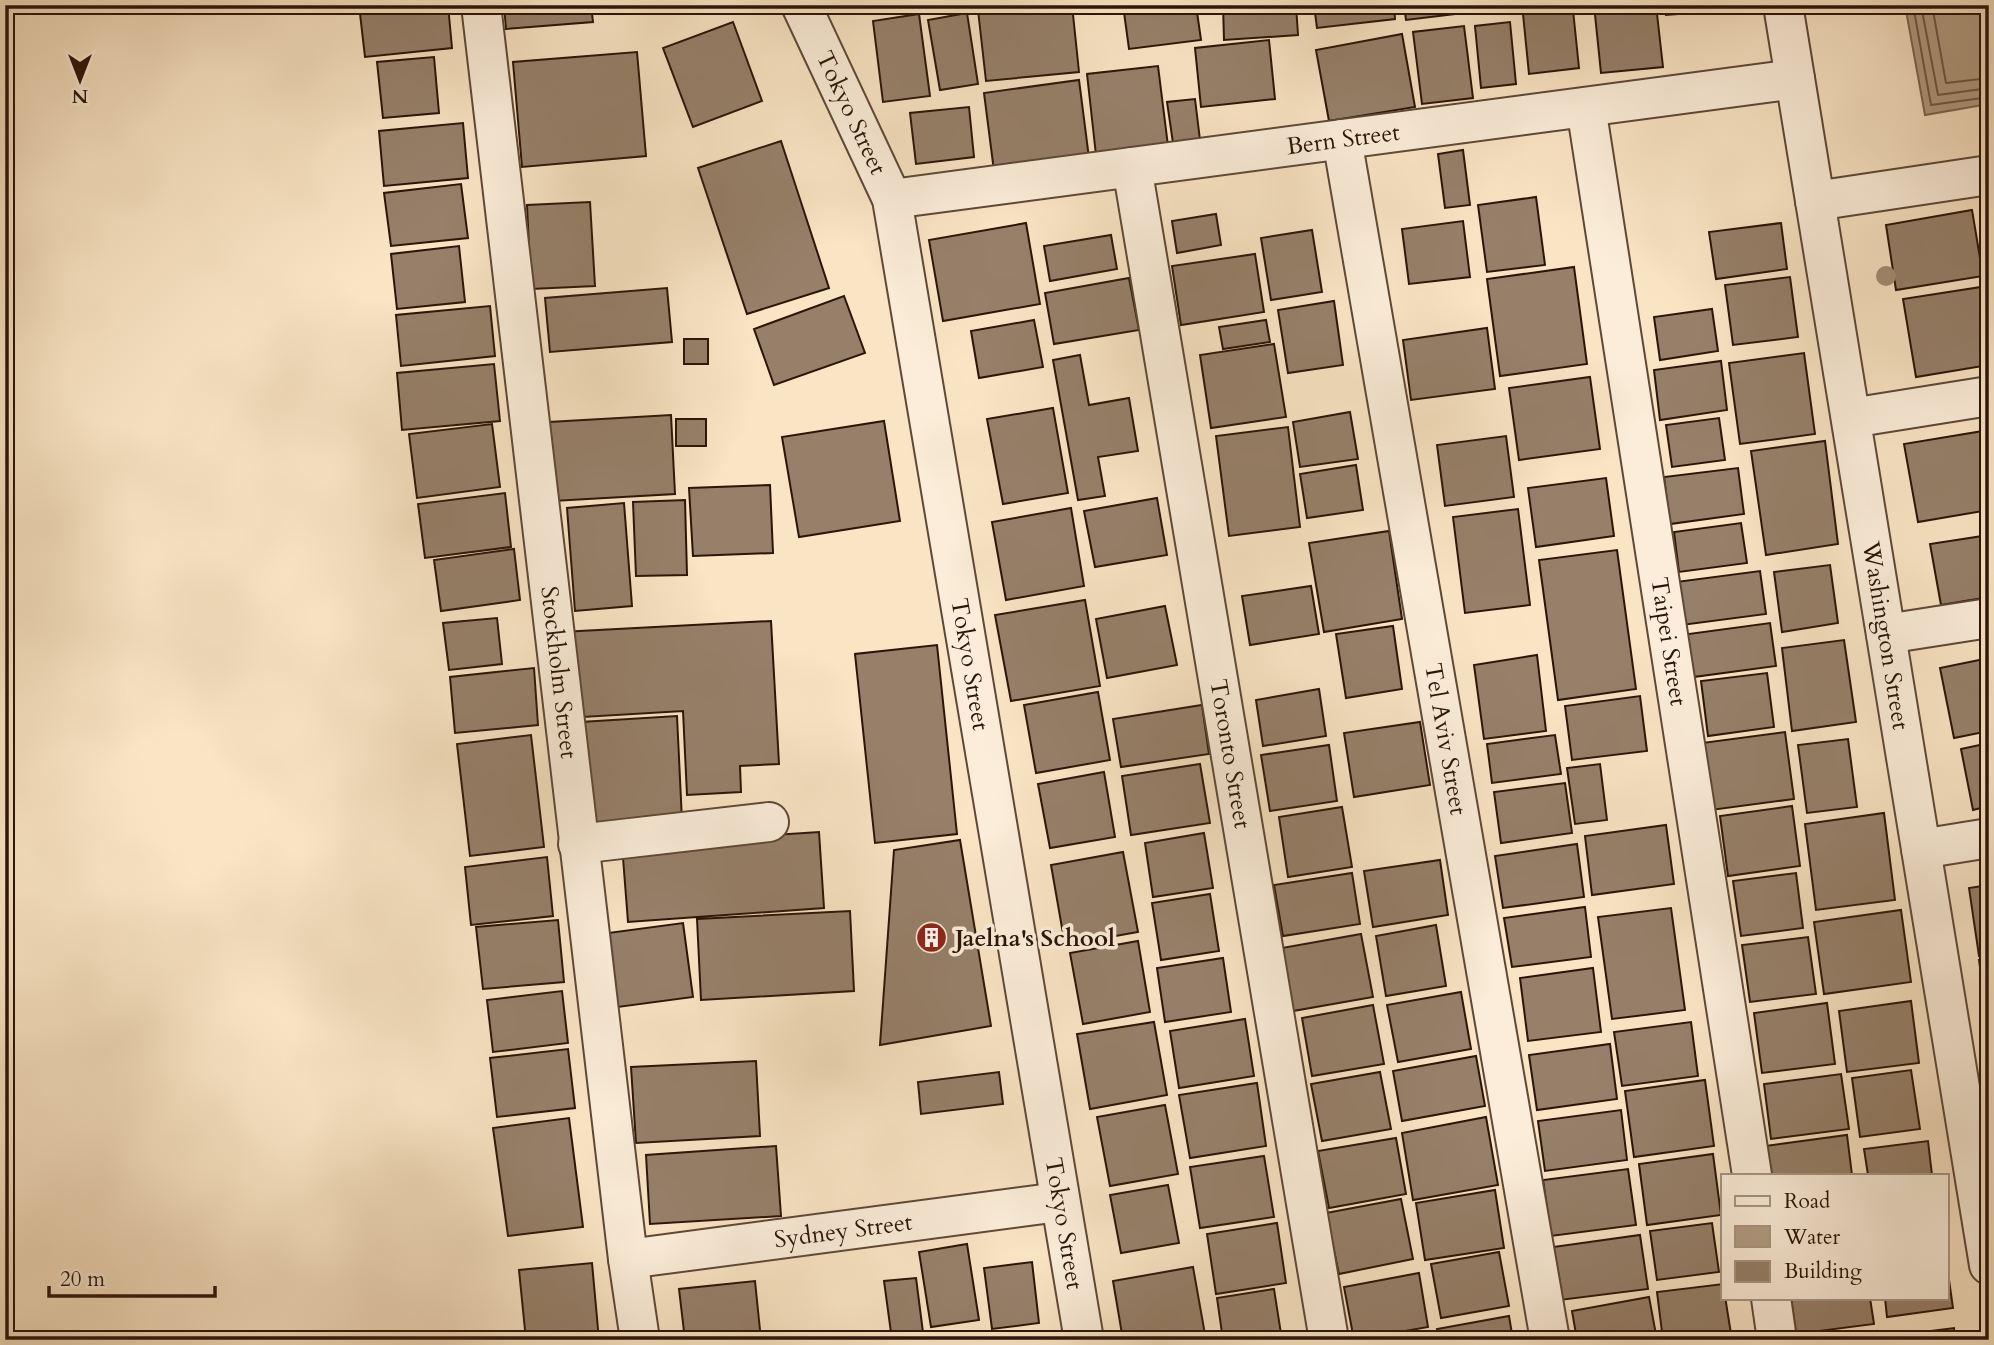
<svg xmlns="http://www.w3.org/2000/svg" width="1994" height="1345" viewBox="0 0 1994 1345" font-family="Cardo,serif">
<rect width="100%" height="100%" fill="#f9e4c4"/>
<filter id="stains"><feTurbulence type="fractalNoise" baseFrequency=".00286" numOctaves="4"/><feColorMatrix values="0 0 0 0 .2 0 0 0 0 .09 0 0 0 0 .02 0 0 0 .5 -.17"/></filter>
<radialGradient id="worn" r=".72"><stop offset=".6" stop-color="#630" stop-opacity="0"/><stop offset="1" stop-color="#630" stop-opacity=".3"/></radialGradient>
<path fill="#b39d84" stroke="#7d6652" stroke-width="2" d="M1905 5H1989V104L1925 115Z"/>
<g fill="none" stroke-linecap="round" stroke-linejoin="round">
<path stroke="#6f5846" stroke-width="2" d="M1913 5 1931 105 1989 97
M1921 5 1938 95 1989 88
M1932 5 1946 83 1989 78"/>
</g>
<path fill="#96806a" stroke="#2b1408" stroke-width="2" d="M359 5H448L452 48 365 57Z
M504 5H591L593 22 506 29Z
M1031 5H1072L1079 72 986 81 978 10Z
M1123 5H1196L1201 40 1129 49Z
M1223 5H1296L1298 35 1224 40Z
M1314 5H1394L1395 19 1317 28Z
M1404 5H1505V8L1406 20Z
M1594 5H1656L1663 67 1601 73Z
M1665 5H1744V9L1666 15Z
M1573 10 1579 68 1529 74 1523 14Z
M967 13 978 84 940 90 928 20Z
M919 14 930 96 883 102 873 21Z
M733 22 762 101 693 127 663 48Z
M1510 22 1516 84 1481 88 1475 26Z
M1464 26 1473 98 1422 104 1413 32Z
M1402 34 1415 107 1329 121 1316 50Z
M1269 40 1275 99 1201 107 1195 48Z
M637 52 646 156 522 167 513 62Z
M434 57 439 113 383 118 377 62Z
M1158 66 1168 146 1096 155 1087 74Z
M1079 80 1089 158 994 171 984 93Z
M1195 99 1200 140 1173 143 1167 102Z
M969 107 974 157 916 164 910 113Z
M463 123 468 178 384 186 379 131Z
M781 141 829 288 747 314 698 168Z
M1463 150 1470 205 1445 208 1438 154Z
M461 184 468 238 391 246 384 193Z
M1536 197 1545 265 1487 272 1478 205Z
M590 202 595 286 531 289 527 205Z
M1972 210 1983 276 1896 290 1886 225Z
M1216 214 1221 245 1177 253 1172 221Z
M1463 221 1470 277 1409 284 1402 229Z
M1026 223 1040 304 943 321 929 240Z
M1781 223 1787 269 1716 279 1709 232Z
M1312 230 1322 292 1271 300 1261 238Z
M1111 235 1117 269 1050 281 1044 246Z
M459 246 465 302 397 309 391 254Z
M1255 254 1264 312 1181 325 1172 266Z
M1574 267 1587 364 1500 376 1487 279Z
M1790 277 1798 337 1733 345 1725 285Z
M1129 278 1139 330 1054 344 1045 293Z
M1981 287 1989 330V365L1916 377 1903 299Z
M667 288 672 342 550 352 545 298Z
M844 296 865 353 774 385 754 329Z
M1334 301 1343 365 1288 373 1278 310Z
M490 306 495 356 401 366 396 315Z
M1712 309 1718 351 1660 360 1654 317Z
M1034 320 1043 367 979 378 971 331Z
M1266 320 1270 342 1223 349 1219 327Z
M1487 328 1495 389 1411 400 1403 340Z
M684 339H708V364H684Z
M1274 344 1286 417 1211 428 1200 355Z
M1804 353 1815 434 1740 444 1729 363Z
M1080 355 1089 405 1129 398 1138 451 1098 457 1105 496 1078 500 1053 360Z
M1721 361 1727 410 1660 420 1654 370Z
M494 364 500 421 402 430 397 373Z
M1590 377 1600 449 1519 460 1509 388Z
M1053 408 1068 493 1003 504 987 419Z
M1350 412 1358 459 1300 467 1293 422Z
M671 415 675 494 553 501 549 422Z
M1719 418 1725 460 1672 467 1666 425Z
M676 419H706V446H676Z
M884 421 900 521 799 537 782 437Z
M492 424 500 487 417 498 409 434Z
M1288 427 1300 527 1229 536 1216 436Z
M1989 430V510L1918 522 1904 444Z
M1506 436 1514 497 1445 506 1437 445Z
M1825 441 1838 544 1766 555 1751 451Z
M1356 465 1363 510 1307 518 1300 474Z
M1738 468 1744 514 1670 524 1664 477Z
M1606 478 1614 536 1536 547 1528 488Z
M770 485 773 553 693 556 689 488Z
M505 493 511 547 425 558 418 504Z
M1157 498 1167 555 1095 567 1084 511Z
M685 500 687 575 636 576 633 502Z
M624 503 632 606 575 611 567 508Z
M1071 508 1084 586 1006 600 992 522Z
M1518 509 1530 605 1465 613 1453 517Z
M1741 523 1747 563 1679 572 1674 532Z
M1389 531 1402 619 1324 632 1309 543Z
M1989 535V597L1941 605 1930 544Z
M514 549 520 600 441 611 434 560Z
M1617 550 1636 689 1558 700 1539 560Z
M1830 565 1838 623 1782 632 1774 572Z
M1760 571 1766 614 1682 625 1676 582Z
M1311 586 1319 634 1250 645 1242 596Z
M1085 600 1100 686 1011 701 995 615Z
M1165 606 1177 665 1107 678 1096 619Z
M497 618 502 664 449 670 443 623Z
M771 621 779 764 740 766 741 792 687 795 683 711 566 718 561 632Z
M1770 623 1776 666 1686 678 1681 635Z
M1393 626 1402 689 1346 698 1336 634Z
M1844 640 1856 722 1792 731 1782 648Z
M937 645 957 834 875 843 855 654Z
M1537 655 1546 731 1484 739 1474 665Z
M1989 658V731L1954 738 1940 668Z
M534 668 538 725 455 733 450 677Z
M1767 673 1774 727 1708 736 1701 681Z
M1319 689 1326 736 1263 746 1256 700Z
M1098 692 1110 760 1036 773 1024 705Z
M1640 696 1647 751 1572 760 1565 706Z
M1202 705 1209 754 1121 767 1113 719Z
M677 716 682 821 587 826 581 722Z
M1420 722 1430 785 1354 797 1344 733Z
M1785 732 1794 799 1711 810 1702 743Z
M531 735 544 847 470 856 457 744Z
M1555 735 1561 774 1492 783 1487 744Z
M1848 739 1857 807 1807 813 1798 745Z
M1989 743V806L1973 810 1961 749Z
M1329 745 1337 801 1270 811 1261 755Z
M1200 764 1210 823 1131 835 1122 776Z
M1600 764 1607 820 1575 824 1567 768Z
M1104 772 1115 837 1050 848 1038 784Z
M1565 783 1572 833 1501 843 1494 792Z
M1792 806 1800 866 1728 876 1720 816Z
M1342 807 1352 867 1288 877 1279 817Z
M1884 813 1895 900 1816 910 1805 824Z
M1666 825 1674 884 1592 895 1585 836Z
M819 832 824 908 628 922 622 845Z
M1204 833 1213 888 1153 897 1145 843Z
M960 840 991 1026 880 1045 894 850Z
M1577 844 1584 897 1503 908 1495 856Z
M1123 852 1138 932 1065 945 1051 865Z
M547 857 553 916 471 925 465 867Z
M1440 860 1448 915 1373 927 1364 871Z
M1352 873 1360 924 1283 936 1274 885Z
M1796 873 1803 928 1741 936 1733 881Z
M1989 885V955L1979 956 1969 888Z
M1210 894 1219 951 1161 960 1152 903Z
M1585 907 1591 957 1512 967 1504 918Z
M1671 908 1685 1010 1612 1019 1598 917Z
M1901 910 1911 982 1824 994 1814 922Z
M850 911 854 991 701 1000 697 919Z
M558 920 564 982 483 989 476 927Z
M683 923 693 997 618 1007 608 933Z
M1436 925 1446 986 1386 996 1376 936Z
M1361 934 1373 997 1293 1011 1282 948Z
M1808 937 1816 994 1750 1002 1742 945Z
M1138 941 1150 1012 1083 1024 1070 953Z
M1223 958 1231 1012 1165 1022 1157 968Z
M1989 959V1019L1987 1020 1979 960Z
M1593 968 1601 1032 1528 1041 1520 978Z
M562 991 568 1043 493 1052 487 1000Z
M1461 992 1471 1049 1398 1062 1387 1005Z
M1911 1001 1919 1063 1847 1072 1839 1011Z
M1827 1003 1835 1064 1762 1073 1754 1013Z
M1373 1005 1384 1064 1312 1076 1302 1018Z
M1245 1019 1254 1076 1179 1088 1170 1031Z
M1154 1022 1167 1095 1090 1109 1077 1034Z
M1691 1022 1698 1076 1622 1086 1614 1032Z
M1610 1044 1617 1099 1537 1110 1529 1055Z
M568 1049 575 1108 497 1117 490 1058Z
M1476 1056 1485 1106 1402 1121 1393 1071Z
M756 1061 760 1136 636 1143 631 1067Z
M1911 1070 1920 1129 1860 1137 1852 1078Z
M999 1072 1003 1104 921 1114 918 1082Z
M1380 1072 1391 1129 1322 1141 1311 1084Z
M1841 1074 1849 1129 1771 1139 1764 1084Z
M1705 1080 1714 1146 1634 1157 1625 1091Z
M1257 1083 1266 1146 1190 1158 1179 1095Z
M1165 1105 1178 1174 1110 1186 1097 1117Z
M1621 1110 1627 1160 1545 1171 1538 1121Z
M1486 1117 1498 1185 1413 1200 1402 1133Z
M569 1118 583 1227 508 1236 493 1128Z
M1847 1135 1852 1175H1769L1765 1146Z
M1396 1138 1406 1194 1329 1208 1318 1151Z
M1928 1141 1932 1175H1868L1864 1149Z
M776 1146 781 1216 650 1224 646 1155Z
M1713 1154 1721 1215 1647 1225 1639 1164Z
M1264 1156 1274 1217 1200 1228 1190 1167Z
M1628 1169 1636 1225 1551 1236 1543 1180Z
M1168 1185 1179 1243 1121 1253 1110 1195Z
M1495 1190 1504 1248 1425 1260 1416 1203Z
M1401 1199 1413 1259 1339 1274 1326 1213Z
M1277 1223 1286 1283 1216 1294 1207 1234Z
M1712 1223 1719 1272 1657 1280 1650 1231Z
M1640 1235 1648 1289 1560 1300 1553 1247Z
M967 1244 979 1320 931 1327 919 1252Z
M1499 1252 1509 1306 1441 1318 1431 1264Z
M1032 1262 1039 1323 992 1329 984 1268Z
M592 1263 599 1340H526L519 1270Z
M1947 1266 1953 1308 1887 1317 1885 1298H1947Z
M1193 1267 1206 1340H1123L1113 1281Z
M1419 1273 1428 1327 1354 1340 1344 1287Z
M916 1278 924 1340H892L884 1281Z
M755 1281 761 1340H685L679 1289Z
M1723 1284 1732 1340H1663L1657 1292Z
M1274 1289 1282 1340H1223L1217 1298Z
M1649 1297 1657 1340H1577L1572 1311Z
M1791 1298H1870L1874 1324 1796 1334Z
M1509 1316 1513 1340H1439L1437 1329Z
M1954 1328 1955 1340H1891V1336Z
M1877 1331 1878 1340H1812Z"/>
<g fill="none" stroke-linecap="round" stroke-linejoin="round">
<defs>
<g id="minor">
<path id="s1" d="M481 5 628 1259 640 1340"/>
<path id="s2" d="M801 5 892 199 1084 1340"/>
<path id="s3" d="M1783 5 1989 1265"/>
<path id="s4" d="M1586 107 1752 1175"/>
<path id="s5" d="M1342 139 1550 1340"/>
<path id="s6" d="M1132 167 1329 1340"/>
<path id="s7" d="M892 199 1795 79"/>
<path d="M1815 201 1989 175"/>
<path d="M1851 418 1989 396"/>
<path d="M1886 634 1989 618"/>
<path d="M578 844 769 822"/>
<path d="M1921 849 1989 838"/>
<path id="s8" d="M628 1259 1059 1202"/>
<path d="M1771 1298 1777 1340"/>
</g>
</defs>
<use href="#minor" stroke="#5e4837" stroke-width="42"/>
<use href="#minor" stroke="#fbedd9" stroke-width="38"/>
</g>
<circle fill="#a48e76" cx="1886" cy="276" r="10"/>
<defs>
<symbol id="building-disc" viewBox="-11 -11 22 22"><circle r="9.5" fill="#8f2418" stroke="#fbedd9"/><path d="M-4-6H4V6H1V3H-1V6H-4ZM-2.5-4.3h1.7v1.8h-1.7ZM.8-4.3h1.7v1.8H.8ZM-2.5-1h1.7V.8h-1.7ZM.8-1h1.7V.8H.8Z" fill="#fff"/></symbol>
</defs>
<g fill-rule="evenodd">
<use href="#building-disc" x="914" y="920" width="35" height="35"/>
</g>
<g text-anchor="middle" stroke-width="7" stroke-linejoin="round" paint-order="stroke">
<g font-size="24" fill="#2b1408" stroke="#fbedd9">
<text dy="8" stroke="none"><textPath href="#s2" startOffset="119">Tokyo Street</textPath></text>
<text dy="8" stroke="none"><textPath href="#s7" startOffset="455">Bern Street</textPath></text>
<text dy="8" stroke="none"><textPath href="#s3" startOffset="639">Washington Street</textPath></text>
<text dy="8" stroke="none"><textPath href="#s4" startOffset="541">Taipei Street</textPath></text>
<text dy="8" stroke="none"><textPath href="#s2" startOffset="686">Tokyo Street</textPath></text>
<text dy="8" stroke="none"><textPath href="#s1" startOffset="672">Stockholm Street</textPath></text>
<text dy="8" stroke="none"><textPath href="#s5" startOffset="609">Tel Aviv Street</textPath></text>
<text dy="8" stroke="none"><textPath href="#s6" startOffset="595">Toronto Street</textPath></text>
<text dy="8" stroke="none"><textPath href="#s2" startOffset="1253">Tokyo Street</textPath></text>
<text dy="8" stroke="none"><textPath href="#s8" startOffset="217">Sydney Street</textPath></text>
</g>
<g font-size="24" font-weight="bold" fill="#2b1408" stroke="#fbedd9" text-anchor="start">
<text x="955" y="946">Jaelna's School</text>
</g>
</g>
<rect width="1994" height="1345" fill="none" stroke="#f9e4c4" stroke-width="28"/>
<rect x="7" y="7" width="1980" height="1331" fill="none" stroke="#2b1408" stroke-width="3.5"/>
<rect x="14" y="14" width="1966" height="1317" fill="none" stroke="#2b1408" stroke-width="2"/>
<rect x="1721" y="1174" width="228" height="126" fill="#fbedd9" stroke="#a89685" stroke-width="2"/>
<rect x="1735" y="1196" width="35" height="10" fill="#fbedd9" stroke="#a89685" stroke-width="2"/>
<text x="1784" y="1208" font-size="21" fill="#2b1408">Road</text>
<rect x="1735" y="1226" width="35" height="21" fill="#b39d84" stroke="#a89685" stroke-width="2"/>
<text x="1784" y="1244" font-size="21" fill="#2b1408">Water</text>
<rect x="1735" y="1261" width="35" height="21" fill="#96806a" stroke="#a89685" stroke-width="2"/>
<text x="1784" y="1278" font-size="21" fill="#2b1408">Building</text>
<g transform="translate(80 80) rotate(180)" stroke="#fbedd9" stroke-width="5" paint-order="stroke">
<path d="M0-5L12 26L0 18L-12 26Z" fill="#2b1408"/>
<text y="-10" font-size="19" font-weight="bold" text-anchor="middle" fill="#2b1408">N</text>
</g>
<path d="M49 1286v10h166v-10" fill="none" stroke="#2b1408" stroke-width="3.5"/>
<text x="60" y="1286" font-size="21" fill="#2b1408" stroke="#fbedd9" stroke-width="5" paint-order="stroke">20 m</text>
<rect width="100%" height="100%" filter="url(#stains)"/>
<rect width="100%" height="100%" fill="url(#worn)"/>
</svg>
